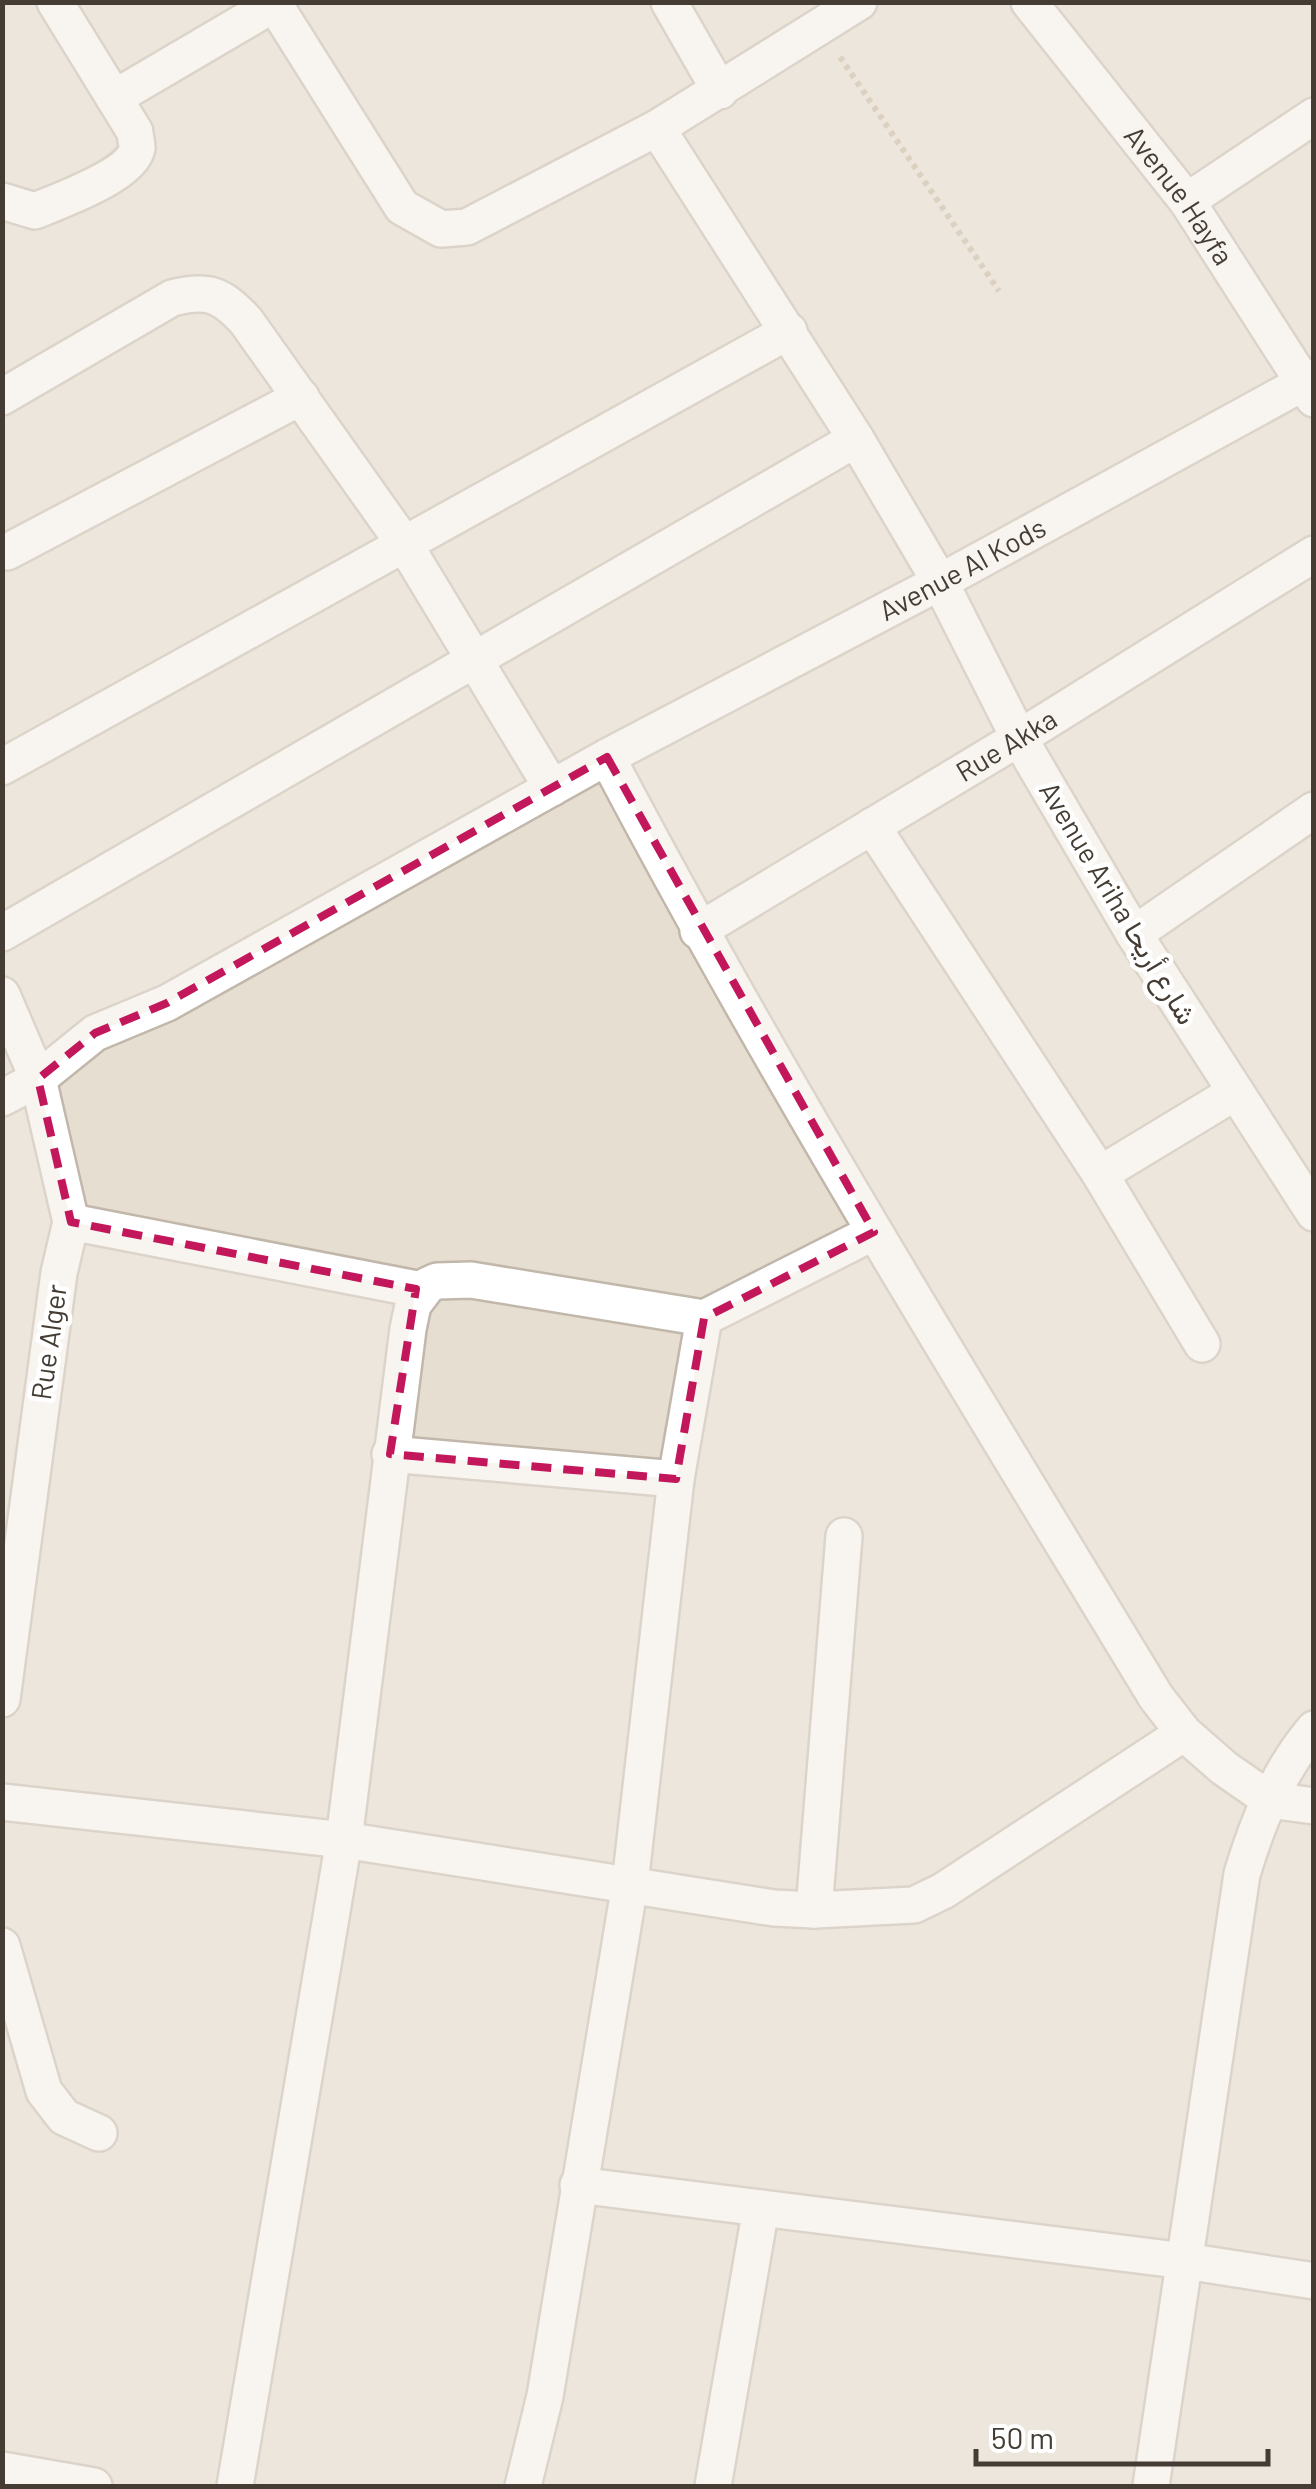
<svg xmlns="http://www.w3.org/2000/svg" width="1316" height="2489" viewBox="0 0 1316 2489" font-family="Barlow,Vazirmatn,sans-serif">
<rect width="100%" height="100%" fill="#f3ede4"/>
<path fill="#e7ded2" d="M3 3H1313V2486H3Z"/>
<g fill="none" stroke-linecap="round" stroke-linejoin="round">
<defs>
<g id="minor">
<path d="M273 2 402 207 441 229 467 227 657 128 856 439 940 582 1019 738 1134 934 1314 1213"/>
<path d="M669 2 720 91"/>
<path id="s1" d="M1029 2 1187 201 1314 399"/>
<path d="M114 98 274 4"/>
<path d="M657 128 859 2"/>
<path d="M2 201 35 211C58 201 133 175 137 148 137 142 135 137 135 132L55 2"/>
<path d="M1187 201 1314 116"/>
<path d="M2 397 172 298C208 289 221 294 246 321L405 545 552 788"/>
<path d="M7 552 301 397"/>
<path d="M607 757C776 1079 968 1387 1156 1697L1184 1733"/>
<path d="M2 767 789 331"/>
<path d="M872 826 1100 1174 1202 1344"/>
<path id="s2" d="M698 931 1019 738 1314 554"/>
<path d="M2 933 856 439"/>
<path d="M1134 934 1314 810"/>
<path d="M2 995 38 1079 71 1222 59 1273 2 1699"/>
<path id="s3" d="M2 1098 38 1079 95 1033 167 1003 607 757 940 582 1314 377"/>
<path d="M1100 1174 1234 1093"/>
<path d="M71 1222 422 1290"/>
<path d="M390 1454 676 1479"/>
<path d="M2 1802 344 1840 774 1908 814 1910 914 1905 943 1891 1184 1733 1224 1768 1270 1800 1314 1806"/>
<path d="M814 1910 844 1536"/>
<path d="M2 1946 44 2091 64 2117 99 2133"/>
<path d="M578 2185 1185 2261 1314 2281"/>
<path d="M2 2470 94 2486"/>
<path d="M235 2486 344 1840 408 1329 413 1305 428 1285 437 1281 471 1280 704 1318 874 1232"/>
<path d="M523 2486 545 2396 630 1884 676 1479 704 1318"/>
<path d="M713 2486 761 2208"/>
<path d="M1151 2486 1242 1874C1258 1821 1278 1772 1314 1729"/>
</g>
</defs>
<use href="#minor" stroke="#c1b7aa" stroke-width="40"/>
<path stroke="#c1ae98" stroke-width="6" stroke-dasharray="5 5" stroke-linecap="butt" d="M840 57 999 291"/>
<use href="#minor" stroke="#fff" stroke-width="35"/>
</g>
<path d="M0 0H1316V2489H0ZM607 757 874 1232 704 1318 676 1479 390 1454 416 1289 71 1222 38 1079 95 1033 167 1003Z" fill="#f3ede4" fill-opacity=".55" fill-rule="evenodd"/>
<path fill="none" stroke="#c2185b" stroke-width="8" stroke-dasharray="20 12" stroke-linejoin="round" d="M607 757 874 1232 704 1318 676 1479 390 1454 416 1289 71 1222 38 1079 95 1033 167 1003Z"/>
<g text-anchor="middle" stroke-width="9" stroke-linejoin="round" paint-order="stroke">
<g font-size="28" fill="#453d34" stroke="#fff">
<text dy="10" stroke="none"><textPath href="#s1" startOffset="245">Avenue Hayfa</textPath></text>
<text dy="10" stroke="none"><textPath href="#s3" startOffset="1098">Avenue Al Kods</textPath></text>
<text dy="10" stroke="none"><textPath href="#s2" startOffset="360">Rue Akka</textPath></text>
<text transform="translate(1118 903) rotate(59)" y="10">Avenue Ariha شارع أريحا</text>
<text transform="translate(49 1342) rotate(-82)" y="10">Rue Alger</text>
</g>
</g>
<rect width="1316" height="2489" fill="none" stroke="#453d34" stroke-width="10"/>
<path d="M976 2449v15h292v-15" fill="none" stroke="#453d34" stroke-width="5"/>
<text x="991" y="2449" font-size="30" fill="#453d34" stroke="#ffffff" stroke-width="8" paint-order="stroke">50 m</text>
</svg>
